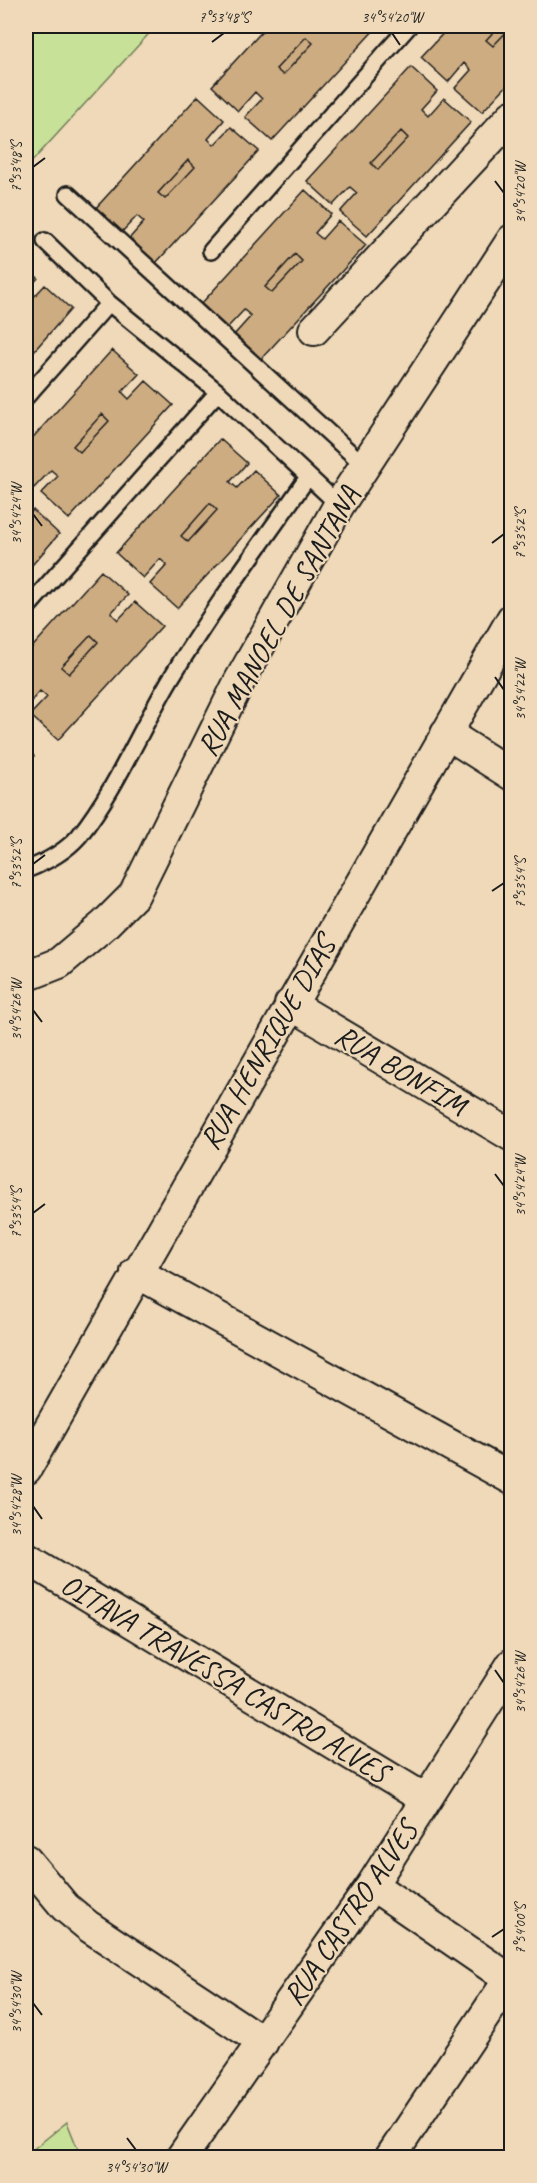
<svg xmlns="http://www.w3.org/2000/svg" width="537" height="2183" viewBox="0 0 537 2183" font-family="Caveat,sans-serif">
<rect width="100%" height="100%" fill="#efd9b8"/>
<filter id="ink" filterUnits="userSpaceOnUse"><feTurbulence type="fractalNoise" baseFrequency=".0167" numOctaves="2"/><feDisplacementMap in="SourceGraphic" scale="12" xChannelSelector="R" yChannelSelector="G"/><feConvolveMatrix kernelMatrix="1 2 1 2 8 2 1 2 1" color-interpolation-filters="sRGB"/></filter>
<g filter="url(#ink)">
<path fill="#c8e198" stroke="#727e5a" stroke-width="1.5" d="M26 26H156L26 168Z
M67 2122 81 2157H26V2155Z"/>
<path fill="#ceac81" stroke="#1c1c1c" stroke-width="1.5" d="M267 26 376 28 272 141 245 117 262 99 255 92 238 111 212 86Z
M450 26H512V80L482 112 455 88 471 70 464 63 448 82 421 57Z
M499 26H512L493 46 486 40Z
M306 37 313 43 283 75 276 69Z
M411 67 437 91 421 109 428 116 444 98 471 122 367 236 340 212 357 193 350 187 333 205 307 181Z
M198 96 224 120 208 139 214 145 231 127 259 151 154 265 127 241 144 222 137 216 120 234 94 210Z
M401 131 408 138 378 170 371 163Z
M188 160 195 167 165 199 158 193Z
M305 190 331 214 315 233 322 239 338 221 366 245 261 359 234 335 251 316 244 310 227 328 201 304Z
M295 254 302 261 272 293 265 287Z
M26 267 38 278 26 291Z
M45 285 71 309 26 360V301L28 303Z
M112 350 139 374 122 392 129 399 146 381 173 405 69 519 41 494 58 476 51 470 34 488 26 480V445Z
M102 414 109 421 80 452 73 446Z
M220 439 247 463 230 482 237 488 254 470 281 495 177 608 150 584 167 565 160 559 143 578 116 553Z
M210 503 217 510 188 542 181 536Z
M33 510 59 534 26 572V517Z
M101 571 128 595 111 613 118 620 135 602 162 626 58 740 30 715 47 697 40 691 26 707V654Z
M91 635 98 642 69 674 61 667Z
M26 749 34 756 26 765Z"/>
<g fill="none" stroke-linecap="round" stroke-linejoin="round">
<defs>
<path id="service" d="M68 194 366 467
M45 241 109 303 218 392 339 505
M211 251 409 26
M26 397 109 303
M26 609 218 392
M26 870C44 863 66 851 79 836 117 788 140 730 171 678 213 608 262 543 308 477"/>
<path id="minor" d="M314 330 512 116
M446 733 512 775
M26 976 59 963 104 925 134 895 239 682 339 505 512 240
M290 1004 512 1136
M136 1272 512 1479
M26 1469 512 619
M26 1558 425 1799
M26 1860 65 1907 88 1926 263 2042
M372 1885 512 1981
M181 2158 372 1885 512 1664
M390 2158 512 1975"/>
</defs>
<use href="#service" stroke="#1c1c1c" stroke-width="20"/>
<use href="#minor" stroke="#1c1c1c" stroke-width="34"/>
<use href="#service" stroke="#efd9b8" stroke-width="15"/>
<use href="#minor" stroke="#efd9b8" stroke-width="30"/>
</g>
</g>
<path fill="none" stroke="#1c1c1c" stroke-width="2" d="M392 33 400 45M212 42 224 33M33 167 45 158M495 181 504 193M33 514 42 526M492 543 504 534M495 677 504 690M33 864 45 855M492 891 504 883M33 1010 42 1022M495 1174 504 1186M33 1213 45 1204M33 1506 42 1519M495 1670 504 1683M492 1937 504 1929M33 2003 42 2015M127 2138 136 2150"/>
<g text-anchor="middle" stroke-width="4.5" stroke-linejoin="round" paint-order="stroke">
<g font-size="30" fill="#1c1c1c" stroke="#efd9b8">
<text transform="translate(278 621) rotate(-61)" y="10">RUA MANOEL DE SANTANA</text>
<text transform="translate(267 1043) rotate(-60)" y="10">RUA HENRIQUE DIAS</text>
<text transform="translate(401 1070) rotate(31)" y="10">RUA BONFIM</text>
<text transform="translate(225 1678) rotate(31)" y="10">OITAVA TRAVESSA CASTRO ALVES</text>
<text transform="translate(350 1913) rotate(-56)" y="10">RUA CASTRO ALVES</text>
</g>
</g>
<rect width="537" height="2183" fill="none" stroke="#efd9b8" stroke-width="66"/>
<rect x="33" y="33" width="471" height="2117" fill="none" stroke="#1c1c1c" stroke-width="2"/>
<g font-size="15" text-anchor="middle" fill="#1c1c1c">
<text x="224" y="22">7°53'48"S</text>
<text x="392" y="22">34°54'20"W</text>
<text transform="translate(16 167) rotate(-90)" y="5">7°53'48"S</text>
<text transform="translate(520 193) rotate(-90)" y="5">34°54'20"W</text>
<text transform="translate(16 514) rotate(-90)" y="5">34°54'24"W</text>
<text transform="translate(520 534) rotate(-90)" y="5">7°53'52"S</text>
<text transform="translate(520 690) rotate(-90)" y="5">34°54'22"W</text>
<text transform="translate(16 864) rotate(-90)" y="5">7°53'52"S</text>
<text transform="translate(520 883) rotate(-90)" y="5">7°53'54"S</text>
<text transform="translate(16 1010) rotate(-90)" y="5">34°54'26"W</text>
<text transform="translate(520 1186) rotate(-90)" y="5">34°54'24"W</text>
<text transform="translate(16 1213) rotate(-90)" y="5">7°53'54"S</text>
<text transform="translate(16 1506) rotate(-90)" y="5">34°54'28"W</text>
<text transform="translate(520 1683) rotate(-90)" y="5">34°54'26"W</text>
<text transform="translate(520 1929) rotate(-90)" y="5">7°54'00"S</text>
<text transform="translate(16 2003) rotate(-90)" y="5">34°54'30"W</text>
<text x="136" y="2172">34°54'30"W</text>
</g>
</svg>
